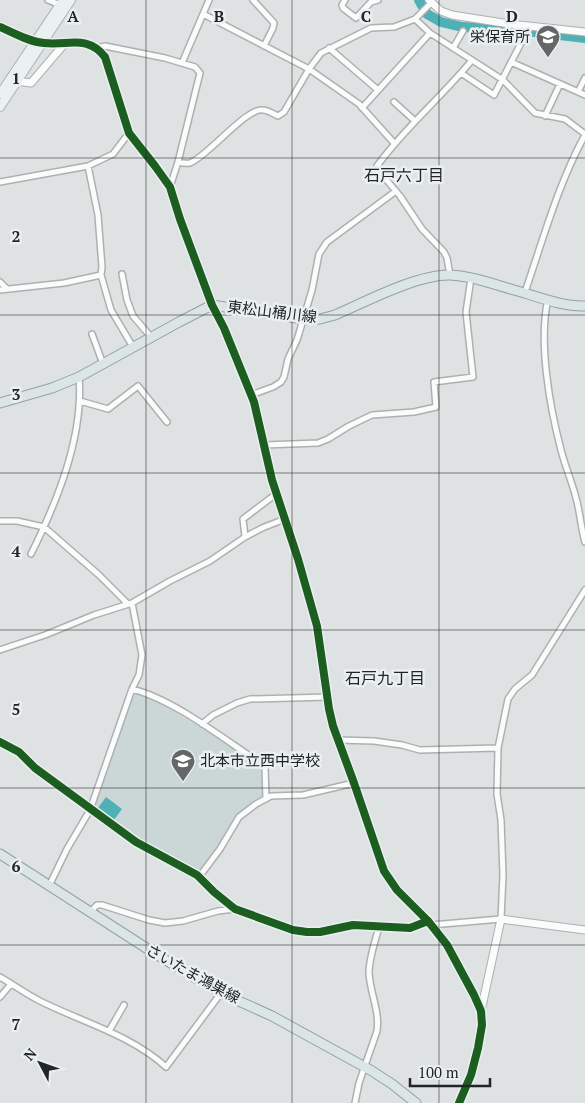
<svg xmlns="http://www.w3.org/2000/svg" width="585" height="1103" viewBox="0 0 585 1103" font-family="'PT Serif','Noto Sans JP',serif">
<rect width="100%" height="100%" fill="#dee2e2"/>
<path fill="#cbd6d7" d="M135 693 152 699 202 728 263 768V796L237 817 199 872 149 847 95 810V807L132 695Z"/>
<path fill="#4fb1b5" d="M106 797 122 809 114 820 98 808Z"/>
<g fill="none" stroke-linecap="round" stroke-linejoin="round">
<path stroke="#4fb1b5" stroke-width="10" d="M419 0 427 14 441 22 462 27 518 30 585 38"/>
<defs>
<path id="minor" d="M48 0 60 5
M253 0 274 23 273 28 264 46
M345 0 342 5 343 8 356 18 371 2 378 0
M203 14 309 69 359 104 394 143
M415 19 430 33 503 80 535 113 565 119 585 134
M0 27 17 35 38 42
M98 48 105 46 165 58 195 67 200 73 178 162 170 187
M329 48 378 90
M453 48 463 31
M511 62 585 95
M182 63 209 0
M461 73 494 95 530 26
M578 92 585 78
M394 102 415 121
M362 108 430 33
M545 116 560 84
M178 162C182 163 186 164 190 163 208 156 247 107 263 110 268 110 273 114 278 116L284 112 309 69 321 53 371 28 394 27 415 19 431 3
M88 166 98 215 102 267 101 275
M0 182 88 166 113 154 129 133
M122 274 127 300 133 316 151 337
M450 275 447 258 444 252 422 229 400 196 379 171 377 166C405 127 442 97 472 60
M0 282 7 289
M0 290 64 283 101 275 111 310 133 347
M525 292C543 240 558 184 585 135
M548 299C538 342 550 408 561 450 565 466 572 482 576 498 580 512 581 528 585 542
M92 334 103 364
M251 395 273 387 281 382 284 377 288 359 297 340 312 290 319 254 327 242 396 191
M80 401 108 409 138 386 167 422
M264 445 318 443 328 439 349 426 372 415 414 412 436 407 434 382 473 377 466 312 471 278
M0 521H17L44 527 99 575 128 604
M245 537 243 519 276 494
M31 554C57 502 84 436 79 377
M0 650 45 635 94 615 132 603 170 581 210 561 245 537 262 528 285 519
M132 689C175 700 225 740 263 765L265 768 266 799
M202 724 213 715 237 703 250 699 328 697
M338 740 374 741 402 745 420 750 498 748
M0 742 19 752 35 768 136 842 197 875 214 892 235 909 293 930 307 932H320L353 925 410 928 428 921
M199 877 220 849 239 817 256 804 271 796 303 795 354 783
M49 886 67 849 90 810 132 689 139 675 142 655 132 603
M90 912 97 905H102L149 920 165 923 183 921 218 911 235 909
M431 925 501 919 503 875 501 820 497 794 498 748 508 699 515 689 532 675 585 590
M0 977C14 985 26 994 40 1001 82 1022 131 1035 166 1067L221 993
M0 997 11 984
M109 1031 124 1005
M355 1103 359 1083 377 1031C380 1011 370 993 369 973 369 958 375 942 379 927"/>
<path id="tertiary" d="M429 0 441 11 452 15 510 24 585 32
M43 43C67 44 88 35 105 57L129 133 155 166 170 187 180 219 212 305 224 328 254 402 272 480 298 559 317 626 329 709 333 726 354 783 384 871 397 890 428 921 447 945 474 995 481 1011 482 1025 478 1048 471 1075 459 1103
M16 81 31 83 66 42
M481 1011 501 919 585 930"/>
<path id="secondary" d="M0 94 63 0
M0 107 71 0"/>
<path id="primary" d="M0 403 52 388 79 377 179 322 212 305 303 319H320L335 315C365 302 418 274 450 275 472 276 493 284 514 290 537 296 561 307 585 306
M0 854 154 953 221 993 272 1016 372 1071 392 1084 416 1103"/>
</defs>
<use href="#minor" stroke="#aeb0b0" stroke-width="8"/>
<use href="#tertiary" stroke="#aeb0b0" stroke-width="9"/>
<use href="#secondary" stroke="#aeb0b0" stroke-width="10"/>
<use href="#primary" stroke="#92a1a2" stroke-width="11"/>
<use href="#minor" stroke="#fafbfb" stroke-width="5"/>
<use href="#tertiary" stroke="#fafbfb" stroke-width="7"/>
<use href="#secondary" stroke="#ebf0f0" stroke-width="8"/>
<use href="#primary" stroke="#dce5e5" stroke-width="9"/>
<defs>
<path id="cycleway" d="M0 27C14 33 29 42 44 43 68 46 87 34 105 57L129 133 155 166 170 187 180 219 212 305 224 328 254 402 272 480 298 559 317 626 329 709 333 726 354 783 384 871 397 890 428 921 447 945 474 995 481 1011 482 1025 478 1048 471 1075 459 1103
M0 742 19 752 35 768 136 842 197 875 214 892 235 909 293 930 307 932H320L353 925 410 928 428 921"/>
</defs>
<use href="#cycleway" stroke="#eaf0f1" stroke-width="11"/>
<use href="#cycleway" stroke="#1b5e20" stroke-width="8"/>
</g>
<path fill="none" stroke="#222525" stroke-width="1" stroke-opacity="0.55" d="M146 0V1103M292 0V1103M439 0V1103M0 158H585M0 315H585M0 473H585M0 630H585M0 788H585M0 945H585"/>
<defs>
<symbol id="school-pin" viewBox="-11 -11 22 30"><path d="M0 17L-7.5 6A9.5 9.5 0 1 1 7.5 6Z" fill="#646767" stroke="#eaf0f1"/><path d="M0-5L7-2L0 1L-7-2ZM-4 1L0 2.5L4 1V4Q0 6-4 4Z" fill="#fff"/></symbol>
</defs>
<g fill-rule="evenodd">
<use href="#school-pin" x="534" y="23" width="28" height="38"/>
<use href="#school-pin" x="169" y="747" width="28" height="38"/>
</g>
<g text-anchor="middle" stroke-width="5" stroke-linejoin="round" paint-order="stroke">
<g font-size="15" fill="#222525" stroke="#eaf0f1" text-anchor="end">
<text x="530" y="42">栄保育所</text>
<text x="200" y="766" text-anchor="start">北本市立西中学校</text>
</g>
<g font-size="15" fill="#222525" stroke="#eaf0f1">
<text transform="translate(272 312) rotate(7)" y="5">東松山桶川線</text>
<text transform="translate(193 974) rotate(29)" y="5">さいたま鴻巣線</text>
</g>
<g font-size="16" fill="#222525" stroke="#eaf0f1">
<text x="404" y="181">石戸六丁目</text>
<text x="385" y="684">石戸九丁目</text>
</g>
</g>
<g font-size="16" text-anchor="middle" font-weight="bold" fill="#222525" stroke="#eaf0f1" stroke-width="5" stroke-linejoin="round" paint-order="stroke">
<text x="73" y="22">A</text>
<text x="219" y="22">B</text>
<text x="366" y="22">C</text>
<text x="512" y="22">D</text>
<text x="16" y="84">1</text>
<text x="16" y="242">2</text>
<text x="16" y="400">3</text>
<text x="16" y="557">4</text>
<text x="16" y="715">5</text>
<text x="16" y="872">6</text>
<text x="16" y="1030">7</text>
</g>
<g transform="translate(40 1063) rotate(311)" stroke="#eaf0f1" stroke-width="4" paint-order="stroke">
<path d="M0-4L9 19L0 12L-9 19Z" fill="#222525"/>
<text y="-8" font-size="14" font-weight="bold" text-anchor="middle" fill="#222525">N</text>
</g>
<path d="M410 1078v8h80v-8" fill="none" stroke="#222525" stroke-width="2.5"/>
<text x="418" y="1078" font-size="15" fill="#222525" stroke="#eaf0f1" stroke-width="4" paint-order="stroke">100 m</text>
</svg>
